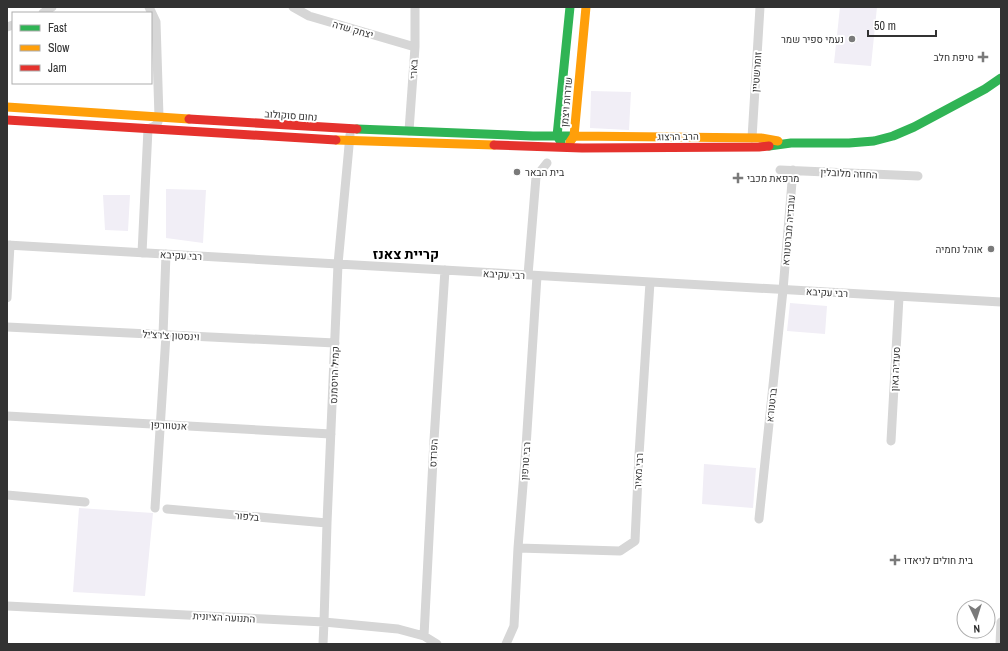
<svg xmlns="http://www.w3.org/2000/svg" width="1008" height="651" viewBox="0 0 1008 651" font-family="'Archivo Narrow',Heebo,sans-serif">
<rect width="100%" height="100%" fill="#fff"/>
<path fill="#f1eef6" d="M840 7H877L871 66 834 63Z
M591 91 631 92 629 130 590 128Z
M166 189 206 190 203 243 166 238Z
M103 195H130L128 231 105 230Z
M790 303 827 306 825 334 787 331Z
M704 464 756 468 753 508 702 504Z
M79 508 153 513 145 596 73 592Z"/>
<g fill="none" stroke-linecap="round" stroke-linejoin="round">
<path stroke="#d6d6d6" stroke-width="9" d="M293 7 309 16 415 47
M43 13 52 7
M7 27 13 25
M409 131 415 47V7
M752 138 760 7
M780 170 918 176
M7 245 1001 302
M142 253 148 129C155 126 158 126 159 117L156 22 149 7
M528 275 536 177 547 163
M7 298 10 245
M7 327 335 343
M163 335 166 254
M7 416 331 434
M891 441 899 297
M7 495 85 502
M155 508 166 335
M167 509 327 523
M759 519 783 290 793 170
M518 548 620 551 635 541 639 455 650 282
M7 606 324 622 398 629 424 636 437 644
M424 636 434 440 445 270
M323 644 324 622 327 523 338 264 350 135
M506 644 514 626 518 548 526 447 537 276
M1000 644 1001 622"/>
<path stroke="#30b455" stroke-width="9" d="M357 129 533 136H575
M561 142 557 136 570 7
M769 146 791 143H849L874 141 893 136 914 127 985 89 1001 78"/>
<path stroke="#ff9f0a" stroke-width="9" d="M7 107 189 119
M575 136 761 138 778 141
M336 140 494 145
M570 142 574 136 586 7"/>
<path stroke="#e5322d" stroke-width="9" d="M189 119 357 129
M7 120 336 140
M494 145 582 148 759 147 769 146"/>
</g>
<g fill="#7a7a7a" stroke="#fff" stroke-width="1.5">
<circle cx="852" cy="39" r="4"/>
<path d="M981 51h4v4h4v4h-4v4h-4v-4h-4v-4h4z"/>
<circle cx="517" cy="172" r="4"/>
<path d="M736 172h4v4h4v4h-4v4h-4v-4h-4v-4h4z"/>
<circle cx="991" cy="249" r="4"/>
<path d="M893 554h4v4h4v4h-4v4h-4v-4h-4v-4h4z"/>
</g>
<g text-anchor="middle" stroke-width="4" stroke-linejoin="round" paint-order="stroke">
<g font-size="10" fill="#323232" stroke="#fff">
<text transform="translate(353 29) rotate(16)" y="4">יצחק שדה</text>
<text transform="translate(413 69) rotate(-87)" y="4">בארי</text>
<text transform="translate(756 72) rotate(-86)" y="4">זומרשטיין</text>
<text transform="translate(566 102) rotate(-85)" y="4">שדרות ויצמן</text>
<text transform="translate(291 115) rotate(4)" y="4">נחום סוקולוב</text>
<text transform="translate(678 136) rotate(-1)" y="4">הרב הרצוג</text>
<text transform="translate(849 173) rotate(3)" y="4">החוזה מלובלין</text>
<text transform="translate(788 230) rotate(-85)" y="4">עובדיה מברטנורא</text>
<text transform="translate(181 255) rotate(3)" y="4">רבי עקיבא</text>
<text transform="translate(504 274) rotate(3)" y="4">רבי עקיבא</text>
<text transform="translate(827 292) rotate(3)" y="4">רבי עקיבא</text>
<text transform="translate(171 335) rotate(3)" y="4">וינסטון צ'רצ'יל</text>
<text transform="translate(895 369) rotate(-87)" y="4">סעדיה גאון</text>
<text transform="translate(334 375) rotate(-88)" y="4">קמיל הויסמנס</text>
<text transform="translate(771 405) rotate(-84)" y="4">ברטנורא</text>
<text transform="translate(169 425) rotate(3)" y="4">אנטוורפן</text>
<text transform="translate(433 453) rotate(-87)" y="4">הפרדס</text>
<text transform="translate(525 461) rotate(-86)" y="4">רבי טרפון</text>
<text transform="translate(638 471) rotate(-87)" y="4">רבי מאיר</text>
<text transform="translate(247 516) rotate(5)" y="4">בלפור</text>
<text transform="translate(224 617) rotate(3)" y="4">התנועה הציונית</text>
</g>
<g font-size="10" fill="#323232" stroke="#fff" text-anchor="end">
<text x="844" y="43">נעמי ספיר שמר</text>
<text x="974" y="61">טיפת חלב</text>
<text x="525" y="176" text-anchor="start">בית הבאר</text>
<text x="747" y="182" text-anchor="start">מרפאת מכבי</text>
<text x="983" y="253">אוהל נחמיה</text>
<text x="904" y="564" text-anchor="start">בית חולים לניאדו</text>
</g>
<g font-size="14" font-weight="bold" fill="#000" stroke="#fff">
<text x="406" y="259">קריית צאנז</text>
</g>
</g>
<rect width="1008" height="651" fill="none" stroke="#323232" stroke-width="16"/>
<rect x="12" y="12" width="140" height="72" fill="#ffffff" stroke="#adadad"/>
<rect x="20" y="25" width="20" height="6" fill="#30b455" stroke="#adadad"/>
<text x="48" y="32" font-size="12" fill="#323232">Fast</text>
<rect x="20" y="45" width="20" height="6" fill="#ff9f0a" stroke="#adadad"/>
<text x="48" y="52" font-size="12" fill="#323232">Slow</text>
<rect x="20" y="65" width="20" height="6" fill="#e5322d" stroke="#adadad"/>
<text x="48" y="72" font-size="12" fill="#323232">Jam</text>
<g transform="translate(976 619) rotate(176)"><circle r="19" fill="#ffffff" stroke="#adadad"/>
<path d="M0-3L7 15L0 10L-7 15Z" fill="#7a7a7a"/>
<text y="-6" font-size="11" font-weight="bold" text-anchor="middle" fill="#323232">N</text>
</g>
<path d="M868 30v6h68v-6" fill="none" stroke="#323232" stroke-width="2"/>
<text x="874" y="30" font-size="12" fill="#323232" stroke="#ffffff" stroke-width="3" paint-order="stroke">50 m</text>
</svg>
